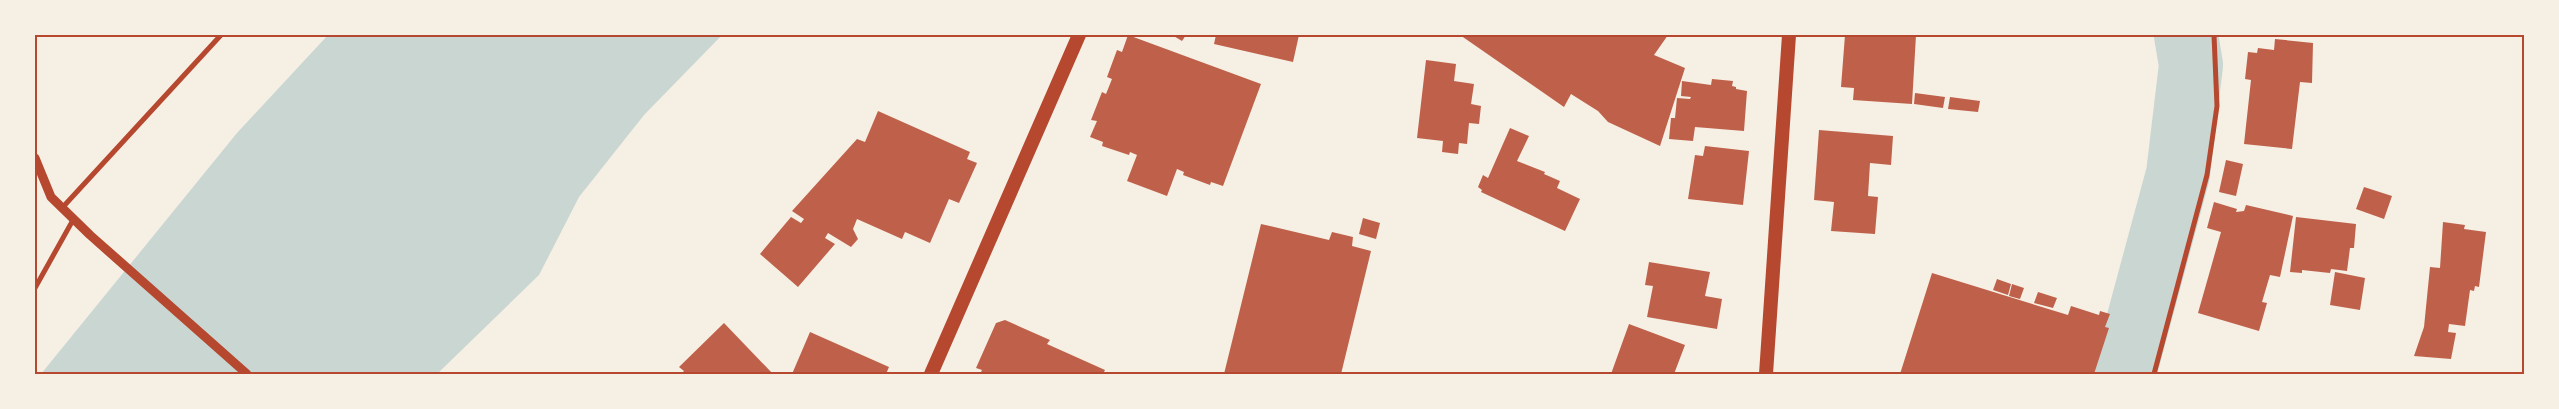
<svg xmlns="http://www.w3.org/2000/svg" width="2559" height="409" viewBox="0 0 2559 409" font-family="'Public Sans',sans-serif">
<rect width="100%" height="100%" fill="#f6efe4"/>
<path fill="#c9d6d2" d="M328 35H722L644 115 579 197 539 275 437 374H41L237 133Z"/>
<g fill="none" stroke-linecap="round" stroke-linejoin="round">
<path stroke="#c9d6d2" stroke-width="64" d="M2124 374 2178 174 2191 65 2186 35"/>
</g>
<path fill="#bf614a" d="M1128 35 1261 84 1223 186 1211 182 1210 185 1183 175 1184 172 1177 169 1167 196 1127 181 1137 155 1130 152 1129 155 1102 146 1103 142 1090 137 1097 121 1091 120 1102 92 1106 94 1112 79 1107 77 1117 50 1122 52Z
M1172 35H1186L1182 41Z
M1216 35H1299L1293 62 1214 44Z
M1460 35H1668L1654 55 1685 68 1660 146 1608 122 1598 111 1571 94 1564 107Z
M1845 35H1916L1912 104 1853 100 1854 88 1841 87Z
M2275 39 2313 43 2312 83 2300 82 2292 149 2244 144 2251 80 2245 79 2248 52 2257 53 2258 48 2274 50Z
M1426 60 1456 64 1454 81 1474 84 1471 104 1481 106 1479 124 1469 123 1467 144 1459 143 1458 154 1442 152 1443 141 1417 138Z
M1712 79 1733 81 1732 86 1736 87V89L1747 91 1744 131 1695 127 1693 141 1669 139 1671 118H1675L1677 98 1690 99 1691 97 1681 96 1682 81 1711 85Z
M1915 93 1945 97 1943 108 1914 104Z
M1950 97 1980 101 1978 112 1948 109Z
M878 111 970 152 967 159 977 163 959 203 949 199 930 243 905 232 902 239 857 219 853 229 858 239 851 247 828 233 825 238 835 244 798 287 760 254 791 217 801 223 804 219 792 211 857 139 865 142Z
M1510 128 1529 136 1517 161 1545 172 1544 174 1560 181 1557 188 1580 199 1565 231 1481 192 1482 190 1478 187 1483 175 1488 178Z
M1819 130 1893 136 1891 165 1870 163 1868 196 1878 197 1875 234 1831 231 1834 202 1814 200Z
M1705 146 1749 151 1743 205 1688 199 1695 155 1703 156Z
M2226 160 2243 164 2236 196 2219 192Z
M2364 187 2392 196 2384 219 2356 209Z
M2214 202 2237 209 2236 212 2244 211 2246 205 2293 216 2280 277 2270 275 2262 302 2267 303 2259 331 2198 313 2221 232 2207 228Z
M2296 217 2356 224 2354 248H2350L2347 271 2331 269 2330 273 2302 270V273L2290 272Z
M1363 218 1380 223 1376 239 1359 234Z
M2443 222 2465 225 2464 229 2486 232 2479 287 2475 286 2474 291 2470 290 2465 326 2449 324 2448 332 2456 333 2451 359 2414 356 2424 327 2430 267 2440 268Z
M1261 224 1329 240 1332 232 1353 237 1352 246 1371 251 1341 374H1224Z
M1649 262 1710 272 1705 296 1722 299 1717 329 1647 317 1653 286 1645 285Z
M2335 272 2365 278 2360 310 2330 305Z
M1932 273 2068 315 2071 306 2099 315 2100 311 2110 314 2105 327 2109 328 2094 374H1900Z
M1997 279 2011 284 2008 295 1993 290Z
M2012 284 2024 288 2020 299 2009 296Z
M2038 292 2057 298 2053 308 2034 303Z
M1005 320 1050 340 1047 344 1105 370 1103 374H980L982 370 976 368 996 323Z
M724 323 773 374H681L684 371 679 367Z
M1629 324 1685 345 1674 374H1611Z
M810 332 889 367 886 374H792Z"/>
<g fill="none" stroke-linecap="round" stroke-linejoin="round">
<path stroke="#b5482f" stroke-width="5" d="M62 208 221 35
M35 288 73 220
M2154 374 2207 175 2217 106 2214 35"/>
<path stroke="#b5482f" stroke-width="9" d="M35 158 51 197 90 235 247 374"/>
<path stroke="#b5482f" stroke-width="14" d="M931 374 1079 35
M1766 374 1789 35"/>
</g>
<rect width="2559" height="409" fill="none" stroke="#f6efe4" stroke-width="72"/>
<rect x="36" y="36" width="2487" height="337" fill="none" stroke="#b5482f" stroke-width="2"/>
</svg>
